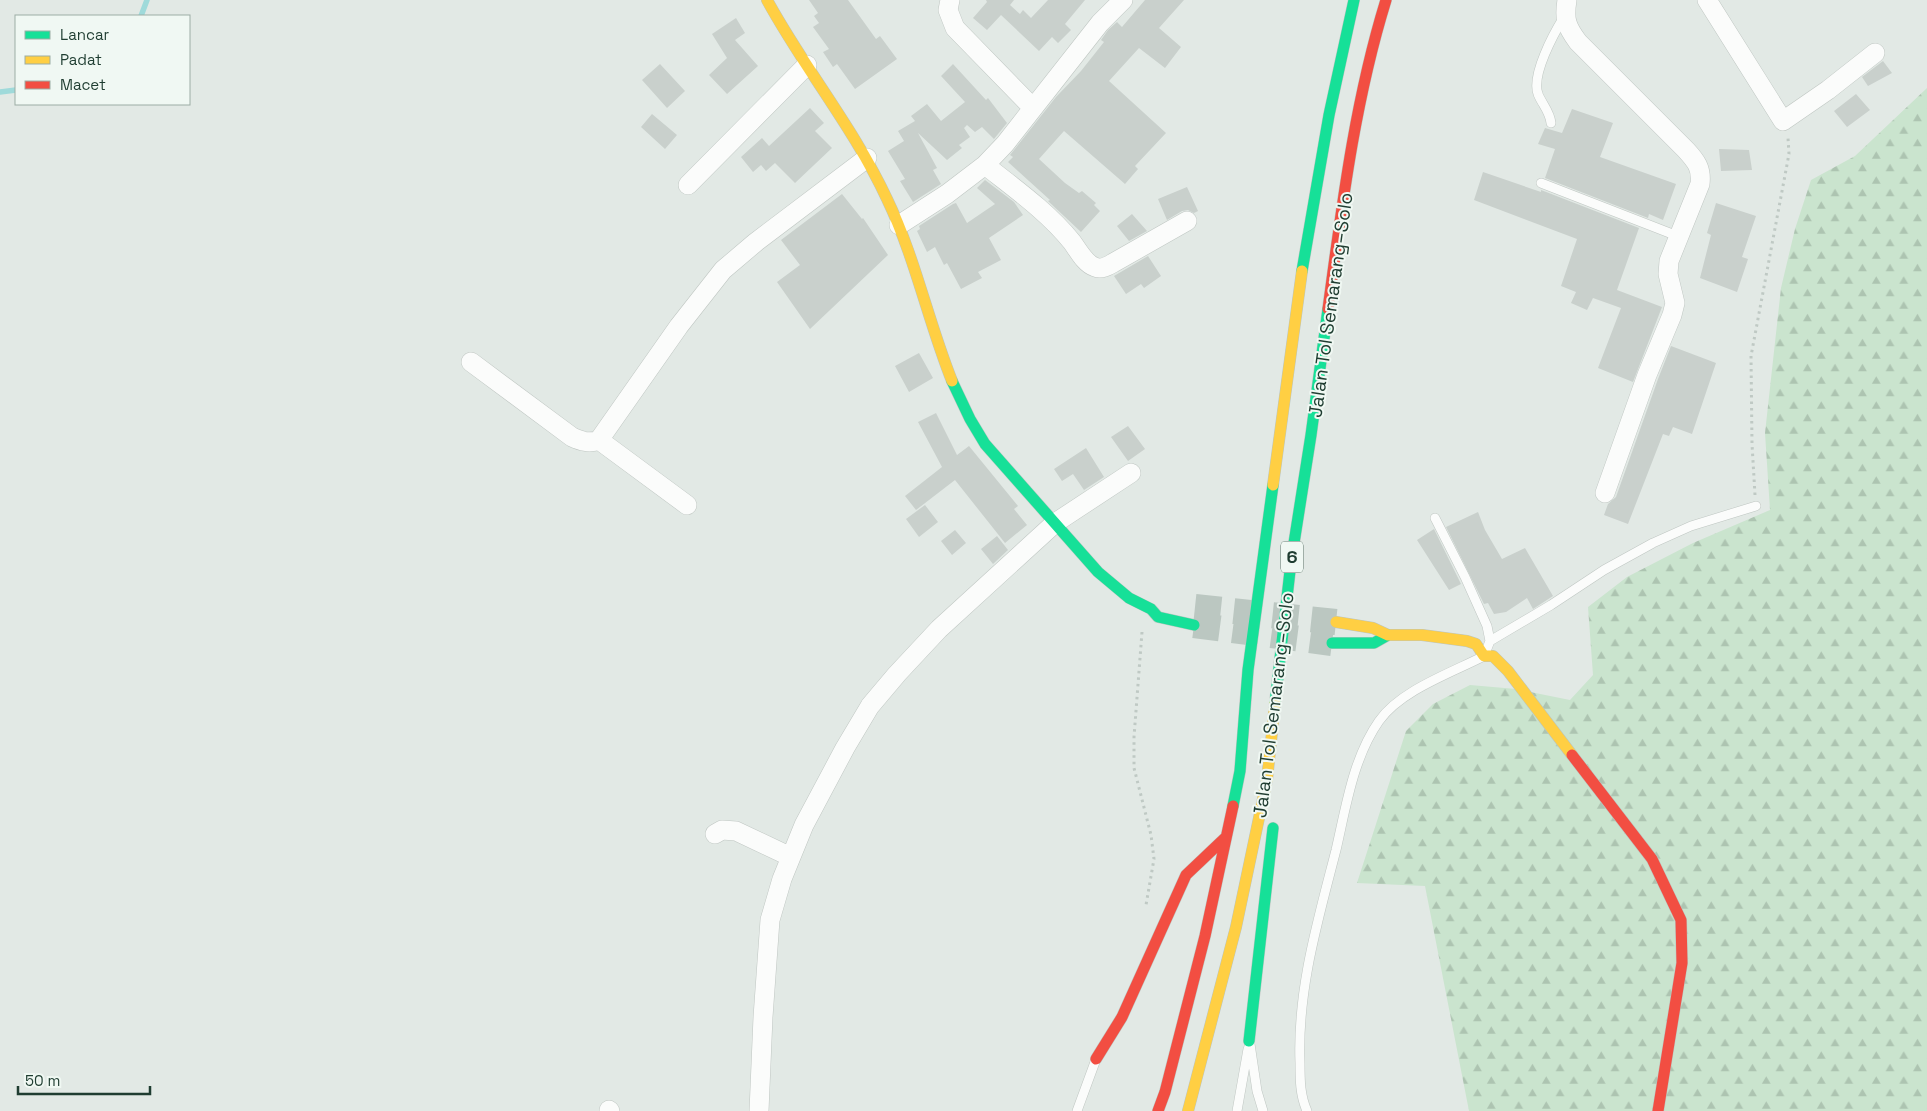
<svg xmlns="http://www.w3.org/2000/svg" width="1927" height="1111" viewBox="0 0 1927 1111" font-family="'Space Grotesk',sans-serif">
<defs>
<pattern id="forest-firs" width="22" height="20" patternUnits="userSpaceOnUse" patternTransform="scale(1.25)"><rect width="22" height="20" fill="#cae4ce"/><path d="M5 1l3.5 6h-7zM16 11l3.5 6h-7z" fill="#adc4b1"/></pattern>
</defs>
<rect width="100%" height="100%" fill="#e2e9e5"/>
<path fill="url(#forest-firs)" d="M1927 88V1111H1469L1425 886 1357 883 1406 731 1433 704 1470 685 1516 689 1570 700 1593 675 1588 607 1627 577 1693 543 1770 510 1765 433 1781 288 1795 229 1811 180 1855 156Z"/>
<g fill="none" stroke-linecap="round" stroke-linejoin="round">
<path stroke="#9fdada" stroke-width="5.5" d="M141 16 147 0
M0 92 16 90"/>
</g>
<path fill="#c9d0cc" d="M809 0H848L876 39 880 36 897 59 855 89 837 64 833 67 823 52 829 49 813 27 819 23 814 16 818 13Z
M986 0H1014L1010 5 1020 14 1023 10 1031 18 1048 0H1085L1065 24 1071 30 1058 43 1052 37 1039 51 1001 15 987 30 973 18 987 2Z
M1145 0H1184L1159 28 1181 47 1165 68 1139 48 1109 81 1166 133 1135 166 1138 169 1125 184 1064 131 1039 159 1065 183 1079 193 1082 191 1096 203 1094 205 1100 211 1081 232 1048 201 1050 200 1008 162 1013 157 1010 155 1056 97 1081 71 1104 42 1101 40 1108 30 1117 22 1122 27Z
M736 18 745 33 735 40 758 66 727 94 709 75 727 58 712 34Z
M1883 61 1892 73 1868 86 1862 77Z
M660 64 685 91 667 108 642 80Z
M953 64 986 100 988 98 1007 123 994 139 982 127 975 132 967 125 964 128 970 137 959 145 962 148 947 160 918 133 937 168 933 170 941 184 913 202 900 181 905 179 888 151 904 141 898 131 915 121 911 116 927 104 941 121 965 102 941 76Z
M1856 94 1870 110 1847 127 1834 111Z
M810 108 824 123 815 131 832 148 795 183 775 163 766 171 761 165 753 172 741 157 762 138 769 146Z
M1572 109 1613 123 1600 157 1676 184 1663 220 1649 214 1648 218 1545 178 1555 149 1538 144 1545 128 1562 133Z
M652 114 677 135 665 149 641 127Z
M1719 149 1749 150 1752 170 1721 171Z
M1483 172 1541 192V190L1639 228 1617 290 1662 307 1633 382 1598 368 1621 308 1593 298 1587 310 1571 303 1576 292 1561 286 1577 239 1474 200Z
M985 180 1014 202 1023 215 989 238 1001 260 978 272 982 278 961 289 947 263 944 265 935 247 927 252 917 231 920 229 919 226 953 204 956 203 967 223 995 204 977 188Z
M1187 187 1198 211 1194 213 1188 210 1182 211 1167 220 1158 199Z
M842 194 862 219 863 218 888 255 810 329 777 282 800 265 781 240Z
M1716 203 1756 216 1742 257 1748 259 1737 292 1700 278 1711 235 1707 233Z
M1132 214 1147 231 1129 241 1117 226Z
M1148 256 1161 276 1144 288 1141 284 1126 294 1114 276Z
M1671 346 1716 363 1692 434 1673 427 1669 436 1663 434 1628 524 1604 515 1608 504 1616 497 1658 379Z
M919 353 933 378 909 392 895 366Z
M936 413 957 455 969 446 1018 506 1014 509 1027 525 1005 543 955 480 916 510 905 496 942 467 918 422Z
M1128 426 1145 449 1128 461 1111 437Z
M1086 448 1104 477 1084 490 1073 474 1062 481 1054 469Z
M925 505 938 522 919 537 906 519Z
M1478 512 1485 530 1502 559 1525 548 1553 596 1533 609 1527 598 1506 612 1494 614 1488 603 1484 604 1446 527Z
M1434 529 1461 584 1449 590 1417 540Z
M955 530 966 543 952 555 941 541Z
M997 536 1008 550 993 564 981 549Z"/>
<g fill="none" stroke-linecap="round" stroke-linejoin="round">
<path stroke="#bbc7c1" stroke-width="26" stroke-dasharray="26 13" stroke-linecap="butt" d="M1195 607 1336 622
M1194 625 1332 643"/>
<defs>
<path id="lane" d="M1551 123C1550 112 1542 104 1538 94 1531 75 1554 33 1564 17
M1541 183 1680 237
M1435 518 1465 577 1487 626 1490 641
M1250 1044 1257 1091 1263 1111
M1077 1111 1095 1062
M1237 1111 1248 1049
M1307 1111C1300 1095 1300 1080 1300 1063 1297 990 1318 920 1336 850 1346 807 1353 758 1379 721 1401 690 1451 673 1484 656L1490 641 1551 605 1604 570 1653 543 1691 526 1756 506"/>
<path id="street" d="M950 0 948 10 955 28 1033 108
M1567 0C1564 19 1566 26 1578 42L1686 150C1696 161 1702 168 1700 184L1669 261 1668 274 1675 303 1672 315 1647 375 1605 493
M1707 0 1783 121 1828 90 1875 53
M985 165C1014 188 1048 212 1072 242 1078 250 1085 264 1095 267 1101 270 1108 266 1113 263L1187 221
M688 185 807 65
M899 225 947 194 985 165 1005 144 1100 23 1123 0
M471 362 572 437C581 441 589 444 599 440L679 326 723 270 756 242 867 158
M599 440 687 505
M715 834 722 830 736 831 791 857
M609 1110 610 1111
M759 1111 763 1017 770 920 782 879 804 825 845 748 870 706 897 674 939 629 1055 523 1131 473"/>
<path id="fast" d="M1302 271 1329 115 1354 0
M952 381 970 419 985 444 1098 572 1129 598 1151 609 1158 617 1194 625
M1332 643H1374L1388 635
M1275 703 1291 562 1311 435 1328 309
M1233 806 1240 771 1248 670 1273 485
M1249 1041 1273 828"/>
<path id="slow" d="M767 0C804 68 854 128 887 199 915 257 928 321 952 381
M1273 485 1302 271
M1336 622 1373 628 1388 635H1422L1467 641 1476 644 1484 656H1493L1508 671 1572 755
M1188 1111 1236 927 1267 780 1275 703"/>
<path id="jam" d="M1328 309C1342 205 1355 100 1386 0
M1572 755 1652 859 1681 920 1682 963 1658 1111
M1096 1059 1122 1017 1186 875 1226 837
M1158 1111 1165 1092 1205 936 1233 806"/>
</defs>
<use href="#lane" stroke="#bfc6c2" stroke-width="10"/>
<use href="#street" stroke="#bfc6c2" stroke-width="20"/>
<use href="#fast" stroke="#bbc5c0" stroke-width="12"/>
<use href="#slow" stroke="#bbc5c0" stroke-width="12"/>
<use href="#jam" stroke="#bbc5c0" stroke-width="12"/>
<path stroke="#bfc9c4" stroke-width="3" stroke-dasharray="2.5 4" stroke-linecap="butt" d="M1755 495 1752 444 1751 356 1789 154 1788 138
M1142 632 1134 737V768L1151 835 1154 859 1146 905"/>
<use href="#lane" stroke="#fbfcfb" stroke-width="9"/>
<use href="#street" stroke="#fbfcfb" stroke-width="19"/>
<use href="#fast" stroke="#16e098" stroke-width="11"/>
<use href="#slow" stroke="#ffcf43" stroke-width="11"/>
<use href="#jam" stroke="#f24e42" stroke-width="11"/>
</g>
<g text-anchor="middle" stroke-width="4" stroke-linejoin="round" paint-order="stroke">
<rect fill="#f0f8f3" stroke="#5e756b" stroke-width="1" x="1281" y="541.5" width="22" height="31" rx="4"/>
<g font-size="18" font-weight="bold" fill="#1f3d31">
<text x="1292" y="563">6</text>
</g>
<g font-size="19" fill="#1f3d31" stroke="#f0f8f3">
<text transform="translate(1330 305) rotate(-82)" y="7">Jalan Tol Semarang–Solo</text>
<text transform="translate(1273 705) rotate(-83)" y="7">Jalan Tol Semarang–Solo</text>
</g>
</g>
<rect x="15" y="15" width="175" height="90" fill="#f0f8f3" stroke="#9cada5"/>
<rect x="25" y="31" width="25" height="8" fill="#16e098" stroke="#9cada5"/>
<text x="60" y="40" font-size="15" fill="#1f3d31">Lancar</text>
<rect x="25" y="56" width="25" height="8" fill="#ffcf43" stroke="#9cada5"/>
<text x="60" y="65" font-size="15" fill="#1f3d31">Padat</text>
<rect x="25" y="81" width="25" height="8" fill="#f24e42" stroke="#9cada5"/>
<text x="60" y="90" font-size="15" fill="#1f3d31">Macet</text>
<path d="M18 1086v8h132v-8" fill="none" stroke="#1f3d31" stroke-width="2.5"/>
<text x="25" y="1086" font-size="15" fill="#1f3d31" stroke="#f0f8f3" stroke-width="4" paint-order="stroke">50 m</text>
</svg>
